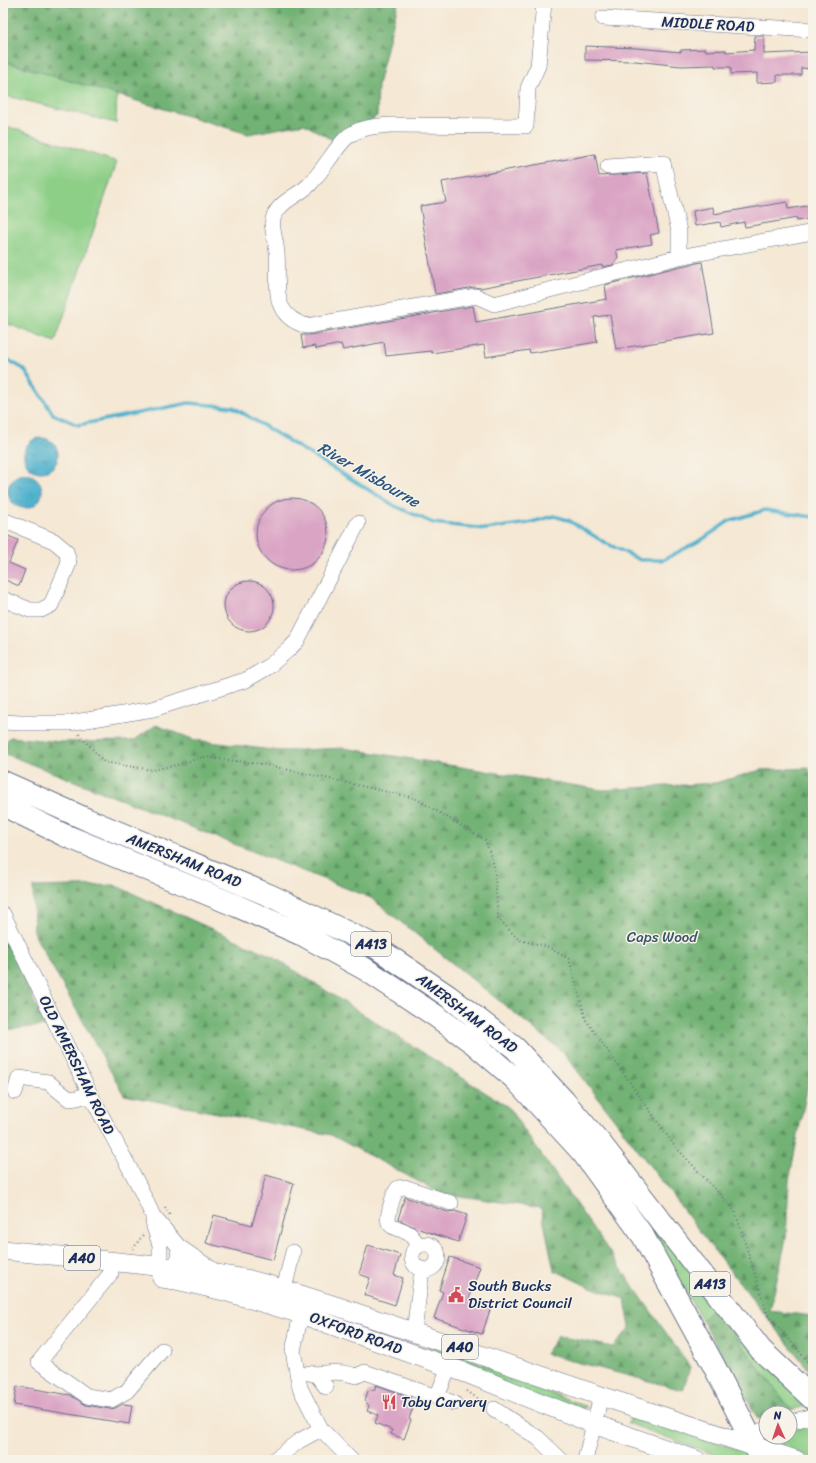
<svg xmlns="http://www.w3.org/2000/svg" width="816" height="1463" viewBox="0 0 816 1463" font-family="Sriracha,sans-serif">
<defs>
<pattern id="forest-firs" width="22" height="20" patternUnits="userSpaceOnUse"><rect width="22" height="20" fill="#72b274"/><path d="M5 1l3.5 6h-7zM16 11l3.5 6h-7z" fill="#5d9162"/></pattern>
<pattern id="water-ripples" width="26" height="14" patternUnits="userSpaceOnUse"><rect width="26" height="14" fill="#4fb2ce"/><path d="M2 4q2-2 4 0t4 0M15 11q2-2 4 0t4 0" fill="none" stroke="#4191aa"/></pattern>
</defs>
<rect width="100%" height="100%" fill="#f7f3e8"/>
<filter id="ink" filterUnits="userSpaceOnUse"><feTurbulence type="fractalNoise" baseFrequency=".025" numOctaves="2"/><feDisplacementMap in="SourceGraphic" scale="8" xChannelSelector="R" yChannelSelector="G"/><feConvolveMatrix kernelMatrix="1 2 1 2 8 2 1 2 1" color-interpolation-filters="sRGB"/></filter>
<filter id="wash" filterUnits="userSpaceOnUse"><feTurbulence type="fractalNoise" baseFrequency=".012" numOctaves="4" result="noise"/><feDisplacementMap in="SourceGraphic" scale="16" xChannelSelector="R" yChannelSelector="G"/><feGaussianBlur stdDeviation="0.9" result="paint"/><feColorMatrix in="noise" values="0 0 0 0 0 0 0 0 0 0 0 0 0 0 0 0 0 1.4 0 .05"/><feComposite in="paint" operator="in"/></filter>
<g filter="url(#wash)">
<rect width="100%" height="100%" fill="#f5e8d4"/>
<path fill="#8dcf87" stroke="#547f72" d="M3 54 117 88 116 123 3 95Z
M3 125 117 162 55 342 3 322Z
M641 1203 809 1405 791 1410 714 1308 702 1320 639 1211Z
M350 1317 405 1334 401 1340 345 1320Z
M427 1344 444 1346 515 1379 587 1407 571 1412 434 1356Z
M634 1415 749 1453 754 1460H729L627 1423Z
M813 1425V1458L775 1445 772 1437H790V1431Z"/>
<path fill="url(#forest-firs)" stroke="#467069" d="M3 3H398L378 85 377 116 338 143 304 124 248 134 3 61Z
M156 725 195 740 280 751 344 748 602 790 715 783 761 770 809 768 813 786V1058L789 1181 786 1239 770 1311 813 1316V1375L717 1254 563 1052 371 898 3 753V745L10 737 61 742 133 741Z
M114 885 272 956 508 1107 690 1367 683 1390 545 1354 558 1336 613 1347 630 1328 625 1299 587 1286 554 1270 541 1208 440 1193 331 1135 124 1095 34 934 33 887Z
M3 933 45 1026 3 1030Z
M714 1308 791 1410 781 1413H766V1417L758 1419 702 1320Z"/>
<path fill="url(#water-ripples)" stroke="#357096" d="M24 455a17 17 0 1 1 34 0a17 17 0 1 1-34 0Z
M8 491a17 17 0 1 1 34 0a17 17 0 1 1-34 0Z"/>
<g fill="none" stroke-linecap="round" stroke-linejoin="round">
<path stroke="#4fb2ce" stroke-width="3.5" d="M3 357 24 369 53 414 78 425 189 403 233 407 395 506 433 523 486 529 528 523 554 516 568 520 604 542 640 560H663L703 539 729 521 765 510 813 517"/>
</g>
<g id="blocks">
<path fill="#daa4c5" d="M755 36H764V54L813 52V69L801 68V75H777V82L757 83V73L731 74V67H715V65L681 66 635 61 585 60V46L636 48 681 52V50L706 49V51L726 50V52L754 50Z
M595 154 599 176 647 173 659 233 650 235 652 244 616 250 618 257 613 265 602 267V265L480 288 474 287 435 294 420 206 446 202 442 182Z
M787 202 788 209 813 205V218L797 221V218L745 227 744 222 721 227 720 222 695 226 693 211 713 207 714 214Z
M702 262 714 333 616 349 610 315 594 317 597 342 530 353 529 350 486 357 484 345 432 353 431 351 386 356 384 342 343 350 341 344 316 349 315 346 303 348 301 335H309L473 306 476 322 607 299 605 285 681 266Z
M256 534a36 36 0 1 1 72 0a36 36 0 1 1-72 0Z
M3 534 18 540 9 563 25 570 19 586 3 579Z
M224 606a25 25 0 1 1 50 0a25 25 0 1 1-50 0Z
M266 1175 294 1183 273 1260 206 1243 214 1215 252 1225Z
M405 1197 448 1212 455 1211 467 1215 458 1242 416 1228 398 1219Z
M368 1245 400 1255 394 1275 403 1278 395 1305 364 1295 370 1278 359 1274Z
M450 1257 480 1267 469 1299 491 1307 482 1334 434 1318 443 1292 439 1290Z
M376 1385 411 1397 409 1402 413 1407 409 1419 411 1420 404 1439 391 1434 392 1430 375 1423 378 1415 367 1411 369 1406 365 1400 368 1391 375 1389Z
M17 1386 70 1395 86 1405 110 1409 115 1408 123 1404 132 1405 129 1424 14 1405Z"/>
</g>
</g>
<g filter="url(#ink)">
<use href="#blocks" fill-opacity="0" stroke="#677087" stroke-width="1"/>
<g fill="none" stroke-linecap="round" stroke-linejoin="round">
<defs>
<path id="minor" d="M544 3 538 66 528 88 526 126 393 125C377 126 358 127 346 138 334 150 323 170 310 184 300 195 281 200 274 216 270 226 275 236 276 246 280 263 274 291 281 306 286 317 296 323 307 326L476 296 494 304 679 257 813 232
M603 18 813 30
M608 167 663 163 679 231V257
M3 520 54 541 66 551 69 563 51 605 41 610H30L3 599
M3 722 20 723H69L153 709 246 680 268 667 288 650 297 641 358 523
M3 914 90 1094 138 1184 153 1216 179 1247 176 1279
M15 1092 19 1078 48 1082 69 1099 77 1098 90 1094
M153 1219 154 1227 160 1245V1278
M412 1257a13 13 0 1 1 26 0a13 13 0 1 1-26 0Z
M418 1245C415 1241 412 1235 408 1233 394 1224 384 1231 390 1208 392 1201 393 1194 398 1188L405 1187 451 1203
M179 1247 216 1272
M111 1273 39 1362 87 1396 111 1400 127 1391 162 1350
M284 1289 293 1252
M303 1305 293 1351 300 1388 321 1429 351 1460
M414 1332 422 1269
M309 1373 316 1374 326 1387
M316 1374C331 1372 342 1371 356 1376L365 1372 454 1403
M437 1397 449 1367
M494 1409 538 1438 561 1460
M790 1422 813 1416
M752 1440 755 1433 766 1429
M274 1460 299 1441 321 1429
M585 1460 601 1396"/>
<path id="major" d="M3 1250 194 1270 246 1279 276 1287 339 1307 601 1396 796 1460
M162 1278 176 1280 224 1291 301 1314 466 1373 594 1424 696 1460"/>
<path id="highway" d="M3 782 88 820 271 896 371 944 448 996 515 1048 564 1101 601 1144 761 1350 813 1399
M3 805 64 835 237 906 305 936 365 969 436 1016 472 1042 515 1079 583 1153 643 1236 714 1366 762 1460"/>
</defs>
<use href="#minor" stroke="#677087" stroke-width="16"/>
<use href="#major" stroke="#677087" stroke-width="20"/>
<use href="#highway" stroke="#677087" stroke-width="24"/>
<path stroke="#677087" stroke-width="2" stroke-dasharray="1 3" stroke-linecap="butt" d="M79 734 104 762 152 770 177 765 203 757 262 764 415 798 485 840 494 865 498 918 519 940 546 946 569 959 586 1020 674 1145 735 1211 768 1316 805 1358 813 1372
M165 1207 170 1215
M133 1249 143 1235
M467 1391 484 1403"/>
<use href="#minor" stroke="#fff" stroke-width="15"/>
<use href="#major" stroke="#fff" stroke-width="19"/>
<use href="#highway" stroke="#fff" stroke-width="22"/>
</g>
</g>
<defs>
<symbol id="civic-bare" viewBox="-9 -9 18 18"><path d="M-.6-6.5H3V-4.5H.6V-3L4-1V1h2V6H-6V1h2V-1L-.6-3ZM-1.2 2.5V6h2.4V2.5Z" fill="#d1495b" stroke="#f7f3e8" stroke-width="2.5" paint-order="stroke"/></symbol>
<symbol id="restaurant-bare" viewBox="-9 -9 18 18"><path d="M-5-6h1v4h1v-4h1v4h1v-4h1v5L-1.5 .5V6h-2V.5L-5-1ZM5-6V6H3V1.5H1.5Q1.5-4 5-6Z" fill="#d1495b" stroke="#f7f3e8" stroke-width="2.5" paint-order="stroke"/></symbol>
</defs>
<g fill-rule="evenodd">
<use href="#civic-bare" x="445" y="1284" width="22" height="22"/>
<use href="#restaurant-bare" x="378" y="1391" width="22" height="22"/>
</g>
<g text-anchor="middle" stroke-width="3" stroke-linejoin="round" paint-order="stroke">
<g fill="#f7f3e8" stroke="#5d6a87" stroke-width="1">
<rect x="351" y="932" width="40" height="24" rx="3"/>
<rect x="64" y="1246" width="36" height="24" rx="3"/>
<rect x="690" y="1272" width="40" height="24" rx="3"/>
<rect x="442" y="1335" width="36" height="24" rx="3"/>
</g>
<g font-size="14" font-weight="bold" fill="#1b2f5e">
<text x="371" y="949">A413</text>
<text x="82" y="1263">A40</text>
<text x="710" y="1289">A413</text>
<text x="460" y="1352">A40</text>
</g>
<g font-size="15" fill="#1b2f5e" stroke="#f7f3e8">
<text transform="translate(708 24) rotate(3)" y="5">MIDDLE ROAD</text>
<text transform="translate(184 860) rotate(22)" y="5">AMERSHAM ROAD</text>
<text transform="translate(467 1013) rotate(37)" y="5">AMERSHAM ROAD</text>
<text transform="translate(77 1065) rotate(64)" y="5">OLD AMERSHAM ROAD</text>
<text transform="translate(356 1333) rotate(20)" y="5">OXFORD ROAD</text>
</g>
<g font-size="15" fill="#385768" stroke="#f7f3e8">
<text x="662" y="942">Caps Wood</text>
</g>
<g font-size="15" fill="#1b2f5e" stroke="#f7f3e8" text-anchor="start">
<text x="468" y="1291">South Bucks<tspan x="468" dy="17">District Council</tspan></text>
<text x="401" y="1407">Toby Carvery</text>
</g>
<g font-size="16" font-style="italic" fill="#2b5680" stroke="#f7f3e8">
<text transform="translate(369 474) rotate(30)" y="6">River Misbourne</text>
</g>
</g>
<rect width="816" height="1463" fill="none" stroke="#f7f3e8" stroke-width="16"/>
<g transform="translate(778 1425) rotate(357)"><circle r="19" fill="#f7f3e8" stroke="#9fa5b1"/>
<path d="M0-3L7 15L0 10L-7 15Z" fill="#d1495b"/>
<text y="-6" font-size="11" font-weight="bold" text-anchor="middle" fill="#1b2f5e">N</text>
</g>
</svg>
